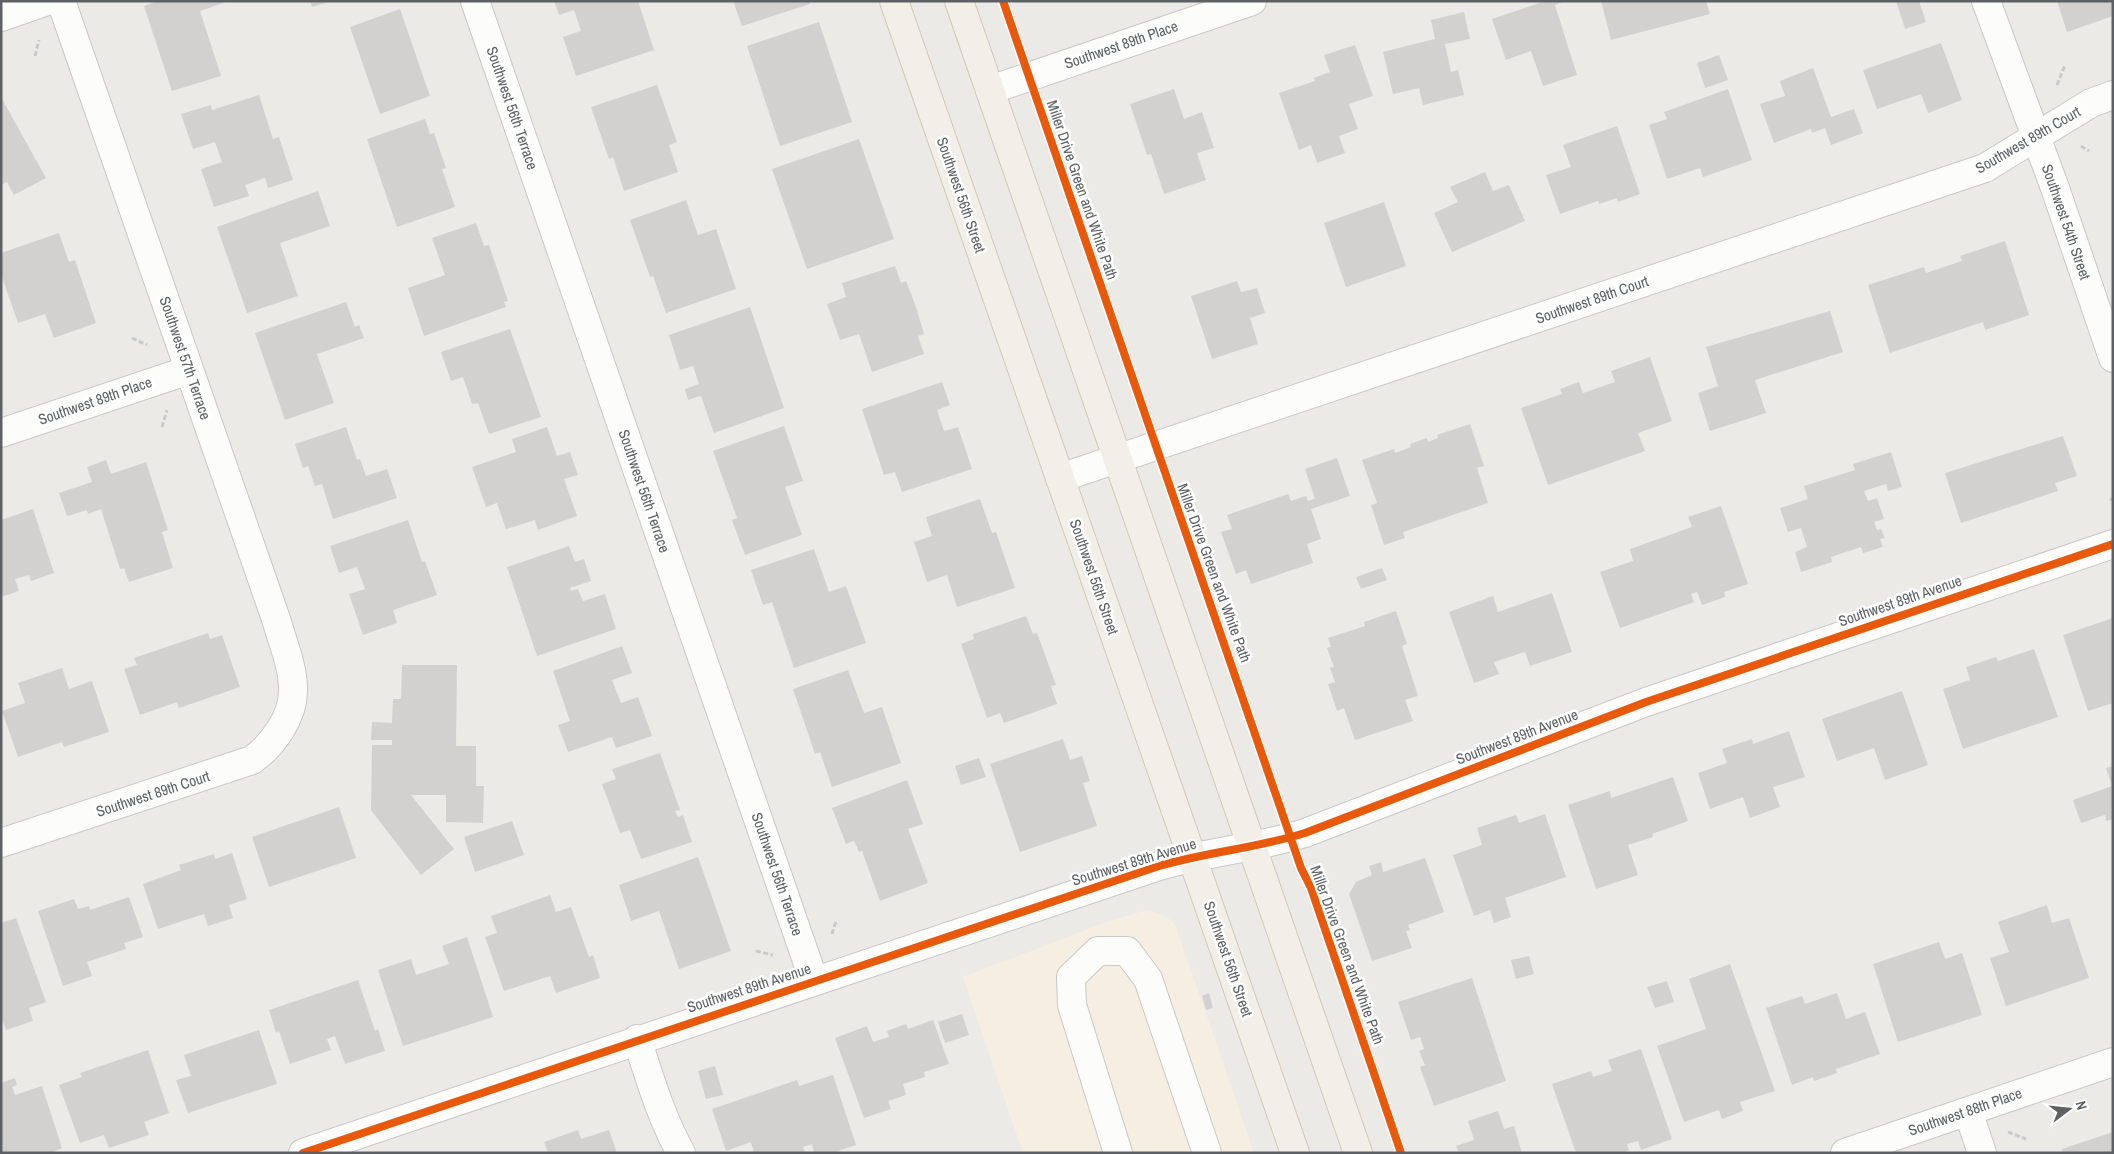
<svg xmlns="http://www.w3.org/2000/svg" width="2114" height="1154" viewBox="0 0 2114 1154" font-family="'Archivo Narrow',sans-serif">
<rect width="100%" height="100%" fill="#eceae7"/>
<path fill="#f5eee1" d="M1144 911 1158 913 1171 920 1176 927 1254 1153H1023L963 977 1109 921Z"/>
<path fill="#d3d1d0" d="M158 1H229L200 11 221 76 172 91 144 6Z
M310 1H329V2L312 7Z
M554 1H638L654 50 576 76 563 37 581 31 574 10 559 15Z
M733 1H809L810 4 742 26Z
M1545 1H1565L1555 5 1577 75 1543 86 1531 51 1506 60 1492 19Z
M1601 1H1706L1710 14 1611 40Z
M1896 1H1919L1926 22 1905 29Z
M2057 1H2113V16L2067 32Z
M400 9 430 96 380 114 350 27Z
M1464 12 1470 39 1445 44 1451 72 1458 70 1464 95 1423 105 1419 88 1393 94 1383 52 1435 39 1431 20Z
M819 22 852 122 780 146 747 46Z
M1941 43 1962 100 1928 113 1921 94 1877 109 1863 70Z
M1355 45 1373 96 1349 104 1358 129 1339 136 1345 153 1317 163 1311 145 1299 150 1279 93 1315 81 1314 78 1330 72 1324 55Z
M1719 55 1728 80 1705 88 1697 63Z
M1813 68 1831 117 1854 109 1863 133 1831 145 1825 128 1812 133 1811 129 1774 143 1760 104 1785 96 1780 81Z
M657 85 677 142 669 145 678 172 624 191 613 157 609 159 591 107Z
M1174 89 1184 119 1202 112 1214 148 1197 153 1206 180 1164 194 1151 154 1147 155 1130 104Z
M1728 89 1752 160 1703 177 1700 168 1667 179 1649 125 1667 119 1664 112Z
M259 95 273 139 279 137 293 180 268 188 265 178 245 185 249 196 214 207 201 169 222 162 215 142 193 149 181 114 211 105 212 110Z
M1 97 46 178 14 195 7 182 1 185Z
M425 119 430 134 434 133 446 168 442 169 455 207 397 227 367 139Z
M1617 126 1640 194 1618 202 1617 198 1599 204 1598 201 1560 214 1546 175 1571 167 1563 145Z
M859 139 894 239 807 269 772 169Z
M1485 172 1493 191 1509 185 1525 221 1452 252 1434 213 1458 202 1450 187Z
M318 191 330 226 280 243 298 296 247 313 217 227Z
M686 200 698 235 716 229 736 289 666 313 653 276 650 277 630 220Z
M1384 202 1406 266 1346 287 1324 223Z
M476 223 484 246 489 245 508 301 504 302 506 307 424 336 408 288 445 275 432 238Z
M59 233 69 262 75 260 96 323 54 338 45 314 18 323 1 274V253Z
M2005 241 2029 315 1985 330 1983 322 1890 353 1868 285 1924 267 1926 273 1962 261 1960 256Z
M895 266 901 283 906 281 916 307 924 334 918 336 924 354 872 372 859 334 840 340 827 304 846 297 842 283Z
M1237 281 1241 292 1257 288 1265 313 1250 318 1258 344 1212 359 1191 296Z
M346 302 355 327 359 325 364 338 317 354 334 403 285 420 255 333Z
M750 307 784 408 714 433 701 396 688 400 685 389 699 384 693 366 680 370 669 335Z
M1830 311 1843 352 1755 380 1766 413 1710 431 1698 393 1718 386 1706 347Z
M510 329 541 417 489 434 478 403 472 404 463 377 451 381 441 352Z
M1650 357 1672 421 1638 433 1645 451 1548 485 1521 408 1562 394 1560 389 1579 382 1583 393 1615 382 1611 371Z
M942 382 950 405 937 410 944 431 958 427 972 469 902 492 895 472 884 475 862 409Z
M1470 424 1484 466 1477 468 1488 503 1403 532 1405 538 1384 545 1371 505 1377 503 1362 460 1394 449 1395 453 1411 447 1410 444 1427 438 1428 442 1438 438 1437 435Z
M784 426 803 481 785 487 802 535 745 555 732 520 737 518 713 451Z
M346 427 357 460 360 459 366 476 387 469 397 498 333 519 322 484 315 486 308 466 303 468 295 444Z
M547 427 557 456 570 452 578 475 564 479 577 516 538 530 535 520 506 529 497 503 486 507 472 467 516 452 512 439Z
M2063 436 2077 476 2055 483 2058 491 1961 523 1945 473Z
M1891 452 1902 487 1888 491 1886 484 1864 491 1868 501 1877 498 1884 519 1874 522 1877 530 1881 529 1885 538 1880 539 1883 547 1863 553 1861 547 1831 557 1832 562 1801 572 1795 552 1807 547 1801 528 1788 532 1780 508 1808 499 1804 486 1855 470 1853 464Z
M1337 458 1350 496 1311 509 1321 539 1307 544 1313 563 1251 584 1246 570 1236 574 1221 532 1232 529 1227 515 1288 494 1291 501 1306 496 1308 501 1315 499 1305 469Z
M106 460 111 474 146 462 168 530 162 532 173 568 129 582 124 568 120 569 101 509 88 514 87 510 67 516 59 493 92 482 87 467Z
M980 499 992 533 996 532 1015 588 957 607 947 575 927 582 914 542 932 536 926 517Z
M1721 506 1748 584 1724 592 1725 597 1702 605 1697 592 1691 594 1694 602 1620 628 1600 572 1633 561 1630 549 1692 527 1688 517Z
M33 509 54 573 31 581 29 575 15 579 19 591 1 597V520Z
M408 520 422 562 425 561 437 595 393 610 397 623 363 635 349 594 365 589 357 567 339 573 330 546Z
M569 546 575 562 584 559 591 581 570 588 571 591 578 589 583 601 605 594 616 629 537 656 507 567Z
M814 549 829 592 846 586 866 643 794 668 772 602 763 605 751 570Z
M1382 568 1387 580 1361 589 1356 577Z
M1552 593 1572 652 1530 666 1525 652 1494 662 1499 674 1474 683 1449 612 1493 596 1498 612Z
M1396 611 1407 644 1402 646 1418 696 1405 700 1413 721 1355 740 1344 708 1337 711 1328 684 1335 682 1330 668 1334 667 1327 648 1331 647 1328 638 1365 626 1364 622Z
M1026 616 1033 634 1037 633 1056 685 1051 686 1057 704 1004 723 1000 713 987 718 961 644 974 639 973 634Z
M2113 618V703L2088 711 2063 635Z
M208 633 210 639 222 635 240 687 179 708 177 702 140 715 124 669 137 665 134 658Z
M622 646 632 673 612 680 621 703 638 697 652 736 616 748 612 737 568 752 558 725 570 721 553 671Z
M2034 649 2058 717 1963 749 1943 689 1970 680 1966 667 1996 657 1998 661Z
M402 665H457L456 746H476V786H484L483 823 446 822V795H411L454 849 421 875 371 810 372 745H392V740H371L372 722 392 723 393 699H401Z
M62 668 69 689 92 681 109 732 64 747 62 742 18 757 2 711 25 703 18 683Z
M848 670 864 713 882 707 901 763 832 787 820 752 815 754 793 689Z
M1902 691 1928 765 1885 780 1874 748 1837 761 1822 719Z
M1789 731 1805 777 1773 787 1780 807 1750 818 1743 797 1710 809 1698 773 1727 763 1722 749 1752 739 1753 744Z
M1063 739 1070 760 1082 756 1090 781 1083 783 1097 826 1020 852 990 764Z
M660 753 680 810 675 811 678 817 683 815 692 842 641 859 630 830 620 833 602 784 616 779 612 769Z
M979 758 986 777 961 785 955 766Z
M2113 766V819L2106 821 2105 815 2081 823 2073 800 2112 786 2106 768Z
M1673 777 1688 821 1652 834 1653 837 1628 845 1638 875 1596 889 1568 805 1610 791 1611 798Z
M907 780 923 824 908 829 928 883 880 901 862 851 859 852 854 841 846 844 832 808Z
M339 807 356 858 269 887 252 837Z
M1545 814 1566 877 1505 898 1511 917 1494 923 1490 910 1474 916 1453 855 1482 845 1477 828 1516 815 1519 823Z
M512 821 524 855 475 872 464 837Z
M232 853 247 899 229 905 233 918 208 926 204 914 158 929 143 884 181 870 179 865 214 854 215 859Z
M698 857 731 951 679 969 659 911 631 921 619 885Z
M1425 858 1444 912 1408 925 1410 930 1406 931 1412 948 1372 961 1349 894 1356 882 1372 875 1369 866 1381 862 1383 872Z
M550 895 556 912 571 907 589 957 593 955 600 978 556 993 550 976 504 991 485 937 497 933 491 916Z
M129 897 143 937 124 943 126 949 87 962 92 976 63 986 38 911 74 899 78 909 89 906 90 910Z
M2047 905 2052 923 2069 918 2089 978 2006 1006 1990 958 2009 952 1998 922Z
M16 918 46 1002 29 1008 33 1021 6 1030 1 1016V923Z
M467 937 493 1017 403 1046 378 970 411 959 416 975 449 964 442 946Z
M1939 942 1945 959 1962 953 1982 1015 1898 1042 1873 964Z
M1529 956 1534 974 1516 979 1511 960Z
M1730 964 1775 1091 1740 1102 1743 1111 1722 1119 1719 1110 1684 1122 1657 1046 1706 1029 1689 979Z
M1472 978 1506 1081 1434 1106 1420 1067 1425 1065 1419 1051 1424 1049 1420 1037 1411 1040 1398 1002Z
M358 980 375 1031 378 1029 385 1051 345 1064 335 1036 327 1039 331 1050 290 1064 279 1031 276 1033 269 1010Z
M1667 981 1674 1002 1655 1008 1647 987Z
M1209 993 1213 1008 1206 1010 1202 996Z
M1837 993 1846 1019 1865 1012 1880 1054 1836 1069 1837 1073 1814 1081 1813 1077 1792 1085 1766 1008 1802 996 1805 1004Z
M962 1014 969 1035 945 1043 938 1022Z
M933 1020 949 1064 924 1072 925 1077 903 1084 906 1095 888 1101 891 1109 864 1118 835 1038 867 1026 873 1042 889 1037 887 1031 906 1024 908 1029Z
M259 1030 277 1084 188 1113 176 1080 191 1076 184 1055Z
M1641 1049 1672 1139 1641 1150 1638 1141 1627 1144 1629 1150 1622 1153H1576L1552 1084 1591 1071 1593 1077 1612 1071 1608 1060Z
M148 1050 169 1113 144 1122 149 1135 109 1148 104 1135 80 1143 59 1085 82 1077 80 1073Z
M715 1066 723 1095 706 1099 698 1071Z
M833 1075 856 1145 832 1153H814L812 1144 803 1147 805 1153H754L751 1142 726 1151 712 1109 797 1080 799 1086Z
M15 1078 17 1085 12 1087 15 1095 42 1086 62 1148 51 1153H1V1083Z
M1498 1111 1504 1129 1514 1126 1522 1153H1459L1456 1146 1474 1140 1468 1121Z
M578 1130 581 1139 609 1130 617 1153H548L544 1142Z
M2113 1132V1153H2063L2062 1149Z"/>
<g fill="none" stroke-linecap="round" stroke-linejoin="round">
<defs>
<path id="minor" d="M475 1 814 981
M1986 1 2055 188 2113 358
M1 17 47 1
M990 90 1252 1
M1 433 189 370
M1060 478 1985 168 2091 103 2113 95
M1 843 252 760C273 745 294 716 293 689 293 666 283 644 277 622L61 1
M637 1039C650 1079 661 1117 681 1153
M1968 1111 1982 1153
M303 1153 1159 866C1207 852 1257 848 1305 833L1646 702 2113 544
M1118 1153 1072 1005 1071 977 1098 951H1127L1148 979 1207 1153
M1845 1153 2113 1062"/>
<path id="major" d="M894 1 1295 1153
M959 1 1358 1153"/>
</defs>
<use href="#minor" stroke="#c8c8c7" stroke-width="30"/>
<use href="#major" stroke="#d2c8b7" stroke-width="30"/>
<path stroke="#c6cbc8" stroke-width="3" stroke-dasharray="5 2.5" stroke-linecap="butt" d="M35 56 39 40
M2057 85 2065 65
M2081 146 2089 151
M132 338 147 345
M162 427 167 410
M2110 499 2113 500
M832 934 836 921
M756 951 773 955
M2008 1132 2026 1139"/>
<use href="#minor" stroke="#fcfcfb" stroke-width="28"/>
<use href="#major" stroke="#f2efe9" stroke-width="28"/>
<defs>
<path id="cycleway" d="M1003 1 1301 868 1311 888 1401 1153
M303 1153 1159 866C1207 852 1257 848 1305 833L1646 702 2113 544"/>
</defs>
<use href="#cycleway" stroke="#fff" stroke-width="11"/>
<use href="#cycleway" stroke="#e8590c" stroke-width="8"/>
</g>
<g text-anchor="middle" stroke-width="5" stroke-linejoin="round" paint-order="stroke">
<g font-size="15" fill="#5d6164" stroke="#fff">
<text transform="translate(1121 45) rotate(-19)" y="5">Southwest 89th Place</text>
<text transform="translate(512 108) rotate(71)" y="5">Southwest 56th Terrace</text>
<text transform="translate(2028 140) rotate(-30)" y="5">Southwest 89th Court</text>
<text transform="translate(1082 190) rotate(71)" y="5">Miller Drive Green and White Path</text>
<text transform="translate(961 195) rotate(71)" y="5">Southwest 56th Street</text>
<text transform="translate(2066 222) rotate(71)" y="5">Southwest 54th Street</text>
<text transform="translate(1592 300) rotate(-19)" y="5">Southwest 89th Court</text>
<text transform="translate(185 358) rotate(71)" y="5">Southwest 57th Terrace</text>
<text transform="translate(95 401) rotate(-19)" y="5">Southwest 89th Place</text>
<text transform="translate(644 491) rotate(71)" y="5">Southwest 56th Terrace</text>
<text transform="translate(1214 573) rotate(70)" y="5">Miller Drive Green and White Path</text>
<text transform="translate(1094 577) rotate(71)" y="5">Southwest 56th Street</text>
<text transform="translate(1900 601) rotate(-19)" y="5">Southwest 89th Avenue</text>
<text transform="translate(1517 737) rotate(-21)" y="5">Southwest 89th Avenue</text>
<text transform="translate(153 794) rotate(-18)" y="5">Southwest 89th Court</text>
<text transform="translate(1134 862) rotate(-17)" y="5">Southwest 89th Avenue</text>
<text transform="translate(777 874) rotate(71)" y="5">Southwest 56th Terrace</text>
<text transform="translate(1347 955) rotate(70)" y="5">Miller Drive Green and White Path</text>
<text transform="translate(1228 959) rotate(71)" y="5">Southwest 56th Street</text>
<text transform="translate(749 988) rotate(-18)" y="5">Southwest 89th Avenue</text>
<text transform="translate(1965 1112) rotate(-19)" y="5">Southwest 88th Place</text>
</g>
</g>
<rect width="2114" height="1154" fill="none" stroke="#5d6164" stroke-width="5"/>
<g transform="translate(2069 1109) rotate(74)" stroke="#ffffff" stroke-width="4" paint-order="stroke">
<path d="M0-4L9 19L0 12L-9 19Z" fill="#5d6164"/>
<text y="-8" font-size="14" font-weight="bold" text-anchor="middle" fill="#5d6164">N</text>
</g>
</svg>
